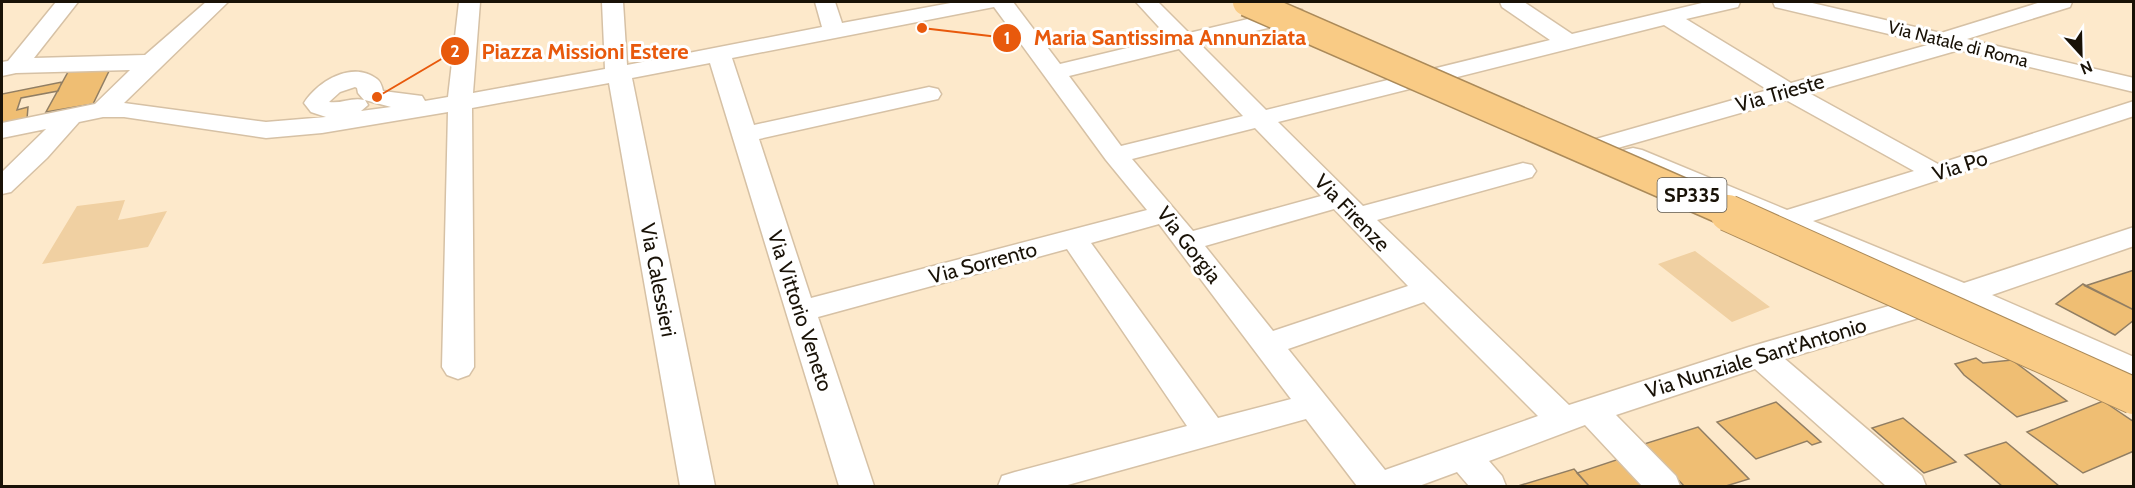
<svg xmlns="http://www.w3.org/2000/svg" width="2135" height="488" viewBox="0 0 2135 488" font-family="Cabin,sans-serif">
<rect width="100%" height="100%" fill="#fde9cb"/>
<path fill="#f0d0a2" d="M125 200 118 220 167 211 148 247 42 264 77 206Z
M1695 251 1770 307 1732 322 1658 264Z"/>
<path fill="#efbe73" stroke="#917e63" stroke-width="1.5" d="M112 65 93 104 46 112 68 72Z
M62 82 58 91 21 98 17 110 28 107 27 119 2 125V94Z
M2134 270V310L2085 286Z
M2083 284 2134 310V320L2115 335 2056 304Z
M1976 358 1983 363 2012 360 2067 401 2017 417 1964 375 1955 364Z
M2103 401 2134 422V451L2083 473 2027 432Z
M1776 402 1821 442 1812 445 1807 441 1756 459 1717 422Z
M1903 418 1956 462 1924 473 1872 428Z
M1698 427 1749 479 1726 486H1684L1644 444Z
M2006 442 2059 486H2002L1965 455Z
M1628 456 1656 486H1589L1577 473Z
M1574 469 1589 486H1518Z"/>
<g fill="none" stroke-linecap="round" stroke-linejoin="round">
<defs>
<path id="minor" d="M56 2H78L34 58 145 55 206 2H228L124 103 266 122 326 117 311 112 304 103C317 82 352 60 377 79 381 82 382 87 383 91L422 96 425 101 448 97 459 2H480L473 93 605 69 602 2H623L627 65 822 27 815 2H835L842 23 956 2H1013L1060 64 1169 38 1136 2H1158L1189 33 1294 8 1302 10 1305 15 1302 20 1200 44 1266 110 1550 40 1502 7 1500 2H1524L1572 34 1706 2H1740L1738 7 1686 19 1791 83 1931 44 1775 7 1773 2H1808L1941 33 2041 2H2072L2070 7 1967 39 2134 78V92L1959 50 1809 93 1938 164 2134 101V116L1813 221 1964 283 2134 227V246L1992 295 2134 357V382L1961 305 1785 359 1922 476 1926 486H1886L1755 369 1616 415 1676 476 1680 486H1642L1585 425 1489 461 1502 476 1506 486H1469L1457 472 1419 486H1357L1306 419 1064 486H998L1002 476 1015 472 1187 426 1067 249 818 317 874 486H839L710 63 632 78 715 486H680L609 83 472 108 474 367 469 375 458 379 447 375 442 367 448 112 322 133 266 138 124 117H103L79 122 47 158 11 192 2 194V172L46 129 2 138V123L95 104 130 70 16 73 2 76V62L8 61ZM994 7 1106 160 1147 210 811 298 759 139 929 101 938 99 941 94 938 89 929 87 754 125 732 58ZM1664 25 1768 90 1596 139 1592 144 1596 149 1605 152 1614 149 1786 100 1914 171 1787 210 1642 150 1633 148 1624 150 1620 156 1624 162 1933 293 1749 347 1569 405 1377 220 1532 177 1536 171 1532 165 1523 163 1363 206 1278 122ZM1179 49 1243 116 1121 146 1069 76ZM355 87 357 88 358 93 364 100C352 97 341 104 329 102L340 92ZM365 100 391 107 361 111 368 105ZM1255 128 1321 196 1193 231 1132 159ZM1334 209 1408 286 1273 331 1205 246ZM1159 224 1291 399 1218 418 1091 243ZM1424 302 1538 416 1385 470 1288 349Z"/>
</defs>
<use href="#minor" stroke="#d6c1a5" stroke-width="3"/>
<use href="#minor" fill="#fff" fill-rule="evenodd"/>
<defs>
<path id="highway-bridge-far1" d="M1247 2 1732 214"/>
<path id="highway-bridge" d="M1728 213 2134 396"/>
</defs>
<use href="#highway-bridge-far1" stroke="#ab8a59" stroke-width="31" stroke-linecap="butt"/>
<use href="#highway-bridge" stroke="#ab8a59" stroke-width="38" stroke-linecap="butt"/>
<use href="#highway-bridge-far1" stroke="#f9cb85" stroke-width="28"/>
<use href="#highway-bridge" stroke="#f9cb85" stroke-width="36"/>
</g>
<g text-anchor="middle" stroke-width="6" stroke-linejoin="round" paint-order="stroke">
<g font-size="18" fill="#191207" stroke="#fff">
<text transform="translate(1958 44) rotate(14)" y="6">Via Natale di Roma</text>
</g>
<rect fill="#fff" stroke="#5e5951" stroke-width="1.5" x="1657.5" y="178" width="69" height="34" rx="4.5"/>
<g font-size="20" font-weight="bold" fill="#191207">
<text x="1692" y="202">SP335</text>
</g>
<g font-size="21" fill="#191207" stroke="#fff">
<text transform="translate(1780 93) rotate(-16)" y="7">Via Trieste</text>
<text transform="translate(1960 166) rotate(-18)" y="7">Via Po</text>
<text transform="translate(1352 213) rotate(46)" y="7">Via Firenze</text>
<text transform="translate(1189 245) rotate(52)" y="7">Via Gorgia</text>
<text transform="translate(983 263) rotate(-15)" y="7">Via Sorrento</text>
<text transform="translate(658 280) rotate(79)" y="7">Via Calessieri</text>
<text transform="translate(800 311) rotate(72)" y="7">Via Vittorio Veneto</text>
<text transform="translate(1756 358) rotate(-17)" y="7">Via Nunziale Sant'Antonio</text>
</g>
</g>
<path fill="none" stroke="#e8590c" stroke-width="2" d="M922 28L1007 38M377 97L455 51"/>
<g fill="#e8590c" stroke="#fff" stroke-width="2">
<circle cx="922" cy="28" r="6"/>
<circle cx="377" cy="97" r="6"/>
<circle cx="1007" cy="38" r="15"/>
<circle cx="455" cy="51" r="15"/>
</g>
<g font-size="18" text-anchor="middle" font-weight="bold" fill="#fff">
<text x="1007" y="44">1</text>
<text x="455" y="57">2</text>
</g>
<g font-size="22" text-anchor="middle" font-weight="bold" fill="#e8590c" stroke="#fff" stroke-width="6" stroke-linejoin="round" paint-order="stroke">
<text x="1170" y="45">Maria Santissima Annunziata</text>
<text x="585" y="59">Piazza Missioni Estere</text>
</g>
<rect width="2135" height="488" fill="none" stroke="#191207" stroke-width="6"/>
<g transform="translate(2081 54) rotate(158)" stroke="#ffffff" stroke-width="4.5" paint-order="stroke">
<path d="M0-4.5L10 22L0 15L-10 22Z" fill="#191207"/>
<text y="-9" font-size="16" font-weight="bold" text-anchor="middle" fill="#191207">N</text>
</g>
</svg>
